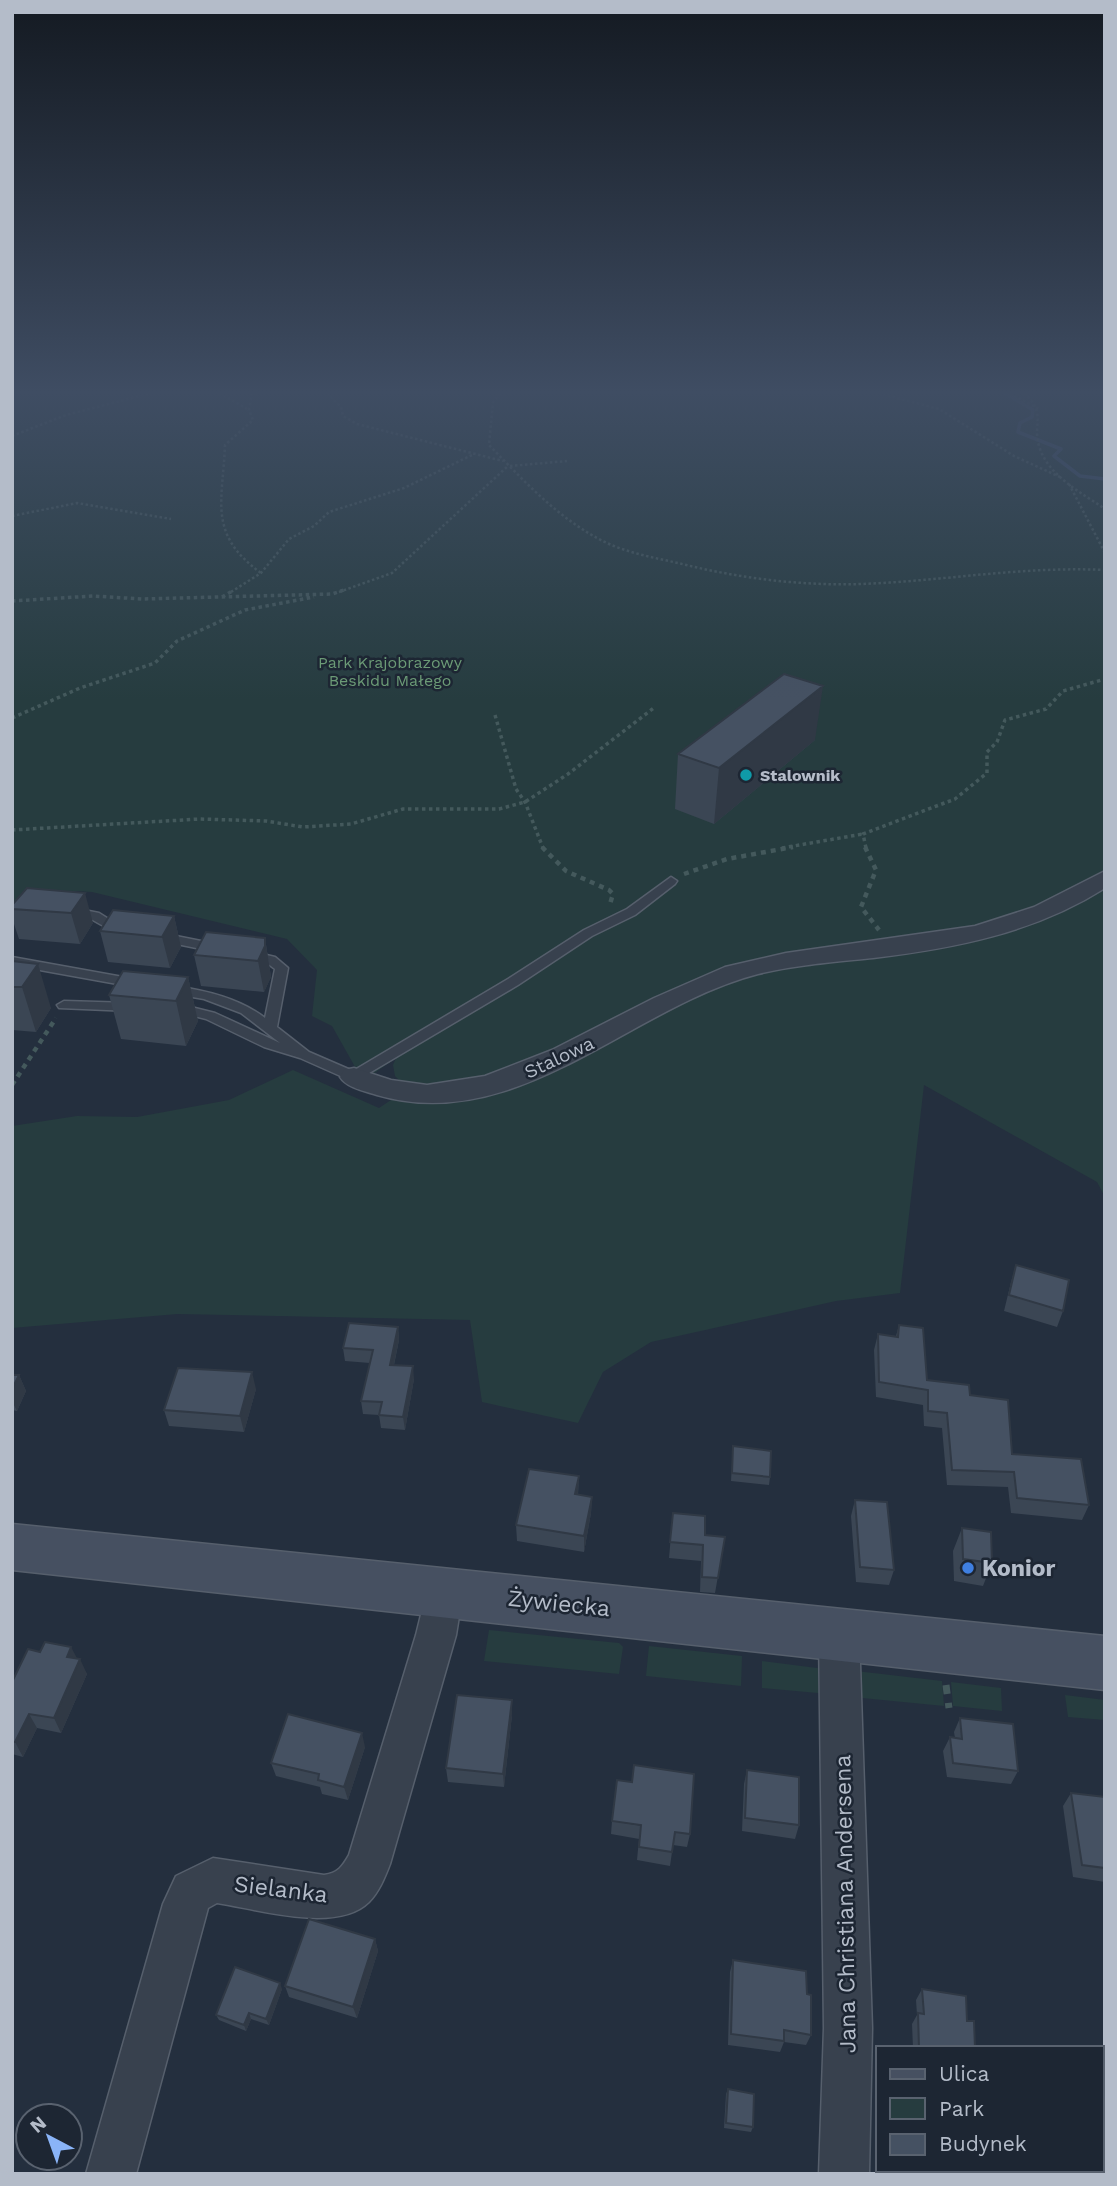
<svg xmlns="http://www.w3.org/2000/svg" width="1117" height="2186" viewBox="0 0 1117 2186" font-family="'Work Sans',sans-serif">
<rect width="100%" height="100%" fill="#242f3e"/>
<path fill="#263c3f" fill-rule="evenodd" d="M12 393H1105V873L997 926 773 959 538 1065 443 1091 404 1085 395 1076 393 1065 396 1058 363 1081 332 1026 312 1016 317 970 287 939 92 892 77 891 12 908ZM669 877 677 881 651 903 592 935Z
M1105 884V1197L1097 1182 924 1085 900 1293 836 1301 651 1342 603 1372 578 1423 482 1402 470 1320 177 1314 12 1328V1126L77 1116 137 1117 229 1100 293 1070 379 1108 394 1098 450 1097 704 991 780 965 1014 930 1049 917Z
M489 1630 619 1643 623 1647 619 1674 484 1661Z
M649 1646 742 1656 741 1686 646 1676Z
M762 1661 825 1669 829 1694 762 1688Z
M856 1671 942 1681 944 1706 852 1697Z
M951 1682 1001 1688 1002 1711 953 1706Z
M1065 1695 1105 1700V1720L1068 1717Z"/>
<g fill="none" stroke-linecap="round" stroke-linejoin="round">
<path stroke="#394c67" stroke-width="3.5" d="M1005 393 1033 410 1032 417 1020 423 1018 432 1061 449 1054 456 1080 476 1105 479"/>
<defs>
<path id="service" d="M671 877 677 881 675 884 635 915 592 936 518 985 354 1082 300 1058 264 1047 206 1019 174 1011 172 1008 179 1004 215 1013 280 1043 241 1013 204 999 175 994 169 990 175 986C207 991 239 998 265 1018L275 969 267 963 246 958 244 955 250 951 275 957 288 968 277 1027 309 1052 353 1071 508 979 584 930 627 909Z
M74 908 99 913 126 930 120 934 116 933 91 919 70 915 68 912 70 909Z
M161 933 216 944 222 948 216 952 157 940 155 937Z
M12 957 134 979 140 983 134 987 12 965Z
M64 1001 131 1003 138 1007 131 1011 59 1008 57 1005Z"/>
<path id="minor" d="M1105 871V888C1034 933 955 948 873 958 835 962 795 965 758 974 630 1007 518 1136 377 1095 365 1091 347 1088 340 1077L344 1070 354 1068 391 1080 427 1085 485 1076 552 1050 654 998 725 967 786 953 975 926 1034 907Z
M444 1573 458 1578 463 1591 456 1635 390 1864C385 1877 379 1892 369 1902 337 1934 257 1909 217 1903L208 1908 136 2174H86L163 1904 176 1876 213 1858 324 1875C338 1873 342 1867 349 1855L416 1635 430 1578Z
M839 1614 853 1620 859 1633 872 2028 869 2174H819L824 2028 819 1633 825 1620Z"/>
<path id="secondary" d="M12 1524 1105 1636V1690L12 1570Z"/>
</defs>
<use href="#service" stroke="#565f6c" stroke-width="3"/>
<use href="#minor" stroke="#565f6c" stroke-width="3"/>
<use href="#secondary" stroke="#565f6c" stroke-width="3"/>
<path stroke="#44595c" stroke-width="2.5" stroke-dasharray="2.5 2.5" stroke-linecap="butt" d="M219 393 249 410
M252 393 249 410 253 420 225 445C223 501 207 534 261 573
M327 393 341 407 343 416 357 424 503 461
M500 393 493 402 489 445C522 479 555 515 597 538 622 552 651 557 678 563 738 578 799 586 862 584 943 581 1023 566 1105 570
M878 393 939 409 1014 456 1060 477
M1010 393 1039 409
M1024 393C1048 414 1031 425 1040 449 1050 477 1082 493 1105 509
M12 436 66 415 151 393
M510 466 567 461
M1069 484 1105 553
M12 516 77 503 171 519
M231 592 261 573 289 539 314 526 329 512 404 488 472 455
M339 592 392 573 508 466"/>
<path stroke="#44595c" stroke-width="3.5" stroke-dasharray="3.5 3.5" stroke-linecap="butt" d="M222 597 234 590
M12 601 93 596 142 599 332 594 344 590
M495 715 516 789 525 802 543 848
M12 718 80 688 155 663 177 641 245 610 314 597
M12 830 200 819 266 821 303 827 351 824 403 809H499L525 802 568 774 655 707
M782 848 863 834
M866 848 863 834 955 799 987 773V752L997 742 1005 720 1046 709 1063 691 1105 679"/>
<path stroke="#44595c" stroke-width="4.5" stroke-dasharray="5 5" stroke-linecap="butt" d="M542 847 566 871 609 890 613 894 610 904
M865 847 876 870 861 907 879 930
M684 874 727 859 793 847
M12 1085 56 1018"/>
<path stroke="#44595c" stroke-width="7" stroke-dasharray="9 9" stroke-linecap="butt" d="M946 1685 949 1708"/>
<use href="#service" fill="#38414e" fill-rule="evenodd"/>
<use href="#minor" fill="#38414e" fill-rule="evenodd"/>
<use href="#secondary" fill="#465061" fill-rule="evenodd"/>
</g>
<path fill="#3b4654" d="M815 740 714 824 675 809 678 754Z
M27 888 93 923 80 944 19 939 12 918V905Z
M174 916 181 947 170 968 108 962 100 931Z
M265 938 271 977 264 992 201 986 194 955Z
M12 961 51 1008 36 1032 12 1030Z
M188 977 198 1021 186 1046 121 1039 109 995Z
M1016 1265 1063 1311 1057 1327 1004 1311 1011 1282Z
M899 1325 927 1380 970 1395 1012 1454 1089 1505 1082 1520 1011 1513 1008 1487 947 1485 942 1428 924 1426 923 1405 876 1397 874 1350 878 1334 896 1336Z
M398 1327 399 1340 394 1365 414 1379 405 1430 381 1428 379 1415 363 1414 361 1401 370 1363 345 1361 343 1348Z
M12 1375H19L26 1391 17 1411 12 1410Z
M256 1389 244 1432 169 1426 164 1410Z
M733 1446 770 1477 769 1485 731 1481Z
M579 1476 578 1495 592 1497 591 1513 584 1552 517 1541 516 1525Z
M855 1500 894 1570 889 1585 856 1582 851 1516Z
M673 1513 705 1535 725 1537 715 1593 700 1592 701 1561 669 1558Z
M962 1528 992 1563 983 1586 954 1581 953 1551Z
M77 1659 87 1674 61 1733 37 1728 23 1757 12 1754V1682Z
M512 1715 504 1787 448 1782 446 1768Z
M960 1718 1018 1771 1011 1784 947 1777 943 1751 950 1737 955 1738 954 1732Z
M365 1747 348 1800 322 1794 320 1787 276 1776 271 1763Z
M747 1770 799 1825 795 1839 742 1831 744 1784Z
M1071 1793 1105 1797V1882L1073 1877 1063 1806Z
M612 1821 690 1834 687 1847 673 1845 670 1866 637 1860 639 1839 611 1834Z
M375 1939 378 1951 357 2018 289 1997 285 1986Z
M733 1960 807 1994 811 2035 806 2045 784 2042 780 2052 728 2045 730 1972Z
M282 1989 269 2025 251 2019 246 2031 219 2020 216 2015Z
M922 1989 967 2021 975 2048H913L912 2024 917 2015 916 2000Z
M728 2089 753 2127 751 2132 724 2128 726 2094Z"/>
<path fill="#303945" d="M823 686 815 740 714 824 719 768Z
M85 893 93 923 80 944 71 913Z
M174 916 181 947 170 968 162 937Z
M265 938 271 977 264 992 258 961Z
M38 964 51 1008 36 1032 22 987Z
M188 977 198 1021 186 1046 176 1001Z
M398 1327 399 1340 391 1378 390 1365Z
M413 1366 414 1379 405 1430 403 1417Z
M252 1372 256 1389 244 1432 240 1416Z
M19 1375 26 1391 17 1411 12 1401V1389Z
M579 1476 578 1492 575 1510V1494Z
M592 1497 591 1513 584 1552V1536Z
M71 1647 79 1662 80 1659 87 1674 61 1733 54 1718 67 1657Z
M512 1700V1715L504 1787 503 1774Z
M29 1714 37 1728 23 1757 15 1742Z
M362 1733 365 1747 348 1800 344 1787Z
M375 1939 378 1951 357 2018 353 2007Z
M280 1983 282 1989 269 2025 266 2019Z
M249 2013 251 2019 246 2031 244 2025Z"/>
<path fill="#455162" stroke="#303945" stroke-width="2" d="M784 674 823 686 719 768 678 754Z
M27 888 85 893 71 913 12 909V905Z
M113 910 174 916 162 937 100 931Z
M206 932 265 938V946L258 961 194 955Z
M12 961 38 964 22 987H12Z
M123 971 188 977 176 1001 109 995Z
M1016 1265 1069 1280 1063 1311 1009 1295Z
M349 1323 398 1327 390 1365 413 1366 403 1417 379 1415 382 1402 361 1401 373 1350 343 1348Z
M899 1325 923 1328 927 1380 969 1385 970 1395 1008 1400 1012 1454 1081 1459 1089 1505 1017 1498 1014 1472 952 1470 947 1413 928 1411V1390L879 1382 878 1334 898 1337Z
M178 1368 252 1372 240 1416 164 1410Z
M12 1375H19L12 1389Z
M733 1446 771 1451 770 1477 732 1473Z
M529 1469 579 1476 575 1494 592 1497 584 1536 516 1525Z
M855 1500 887 1502 894 1570 860 1567Z
M673 1513 705 1516V1535L725 1537 718 1578 702 1577 703 1545 670 1542Z
M962 1528 991 1532 992 1563 963 1559Z
M45 1642 71 1647 67 1657 80 1659 54 1718 29 1714 15 1742H12V1682L28 1649 40 1652Z
M457 1695 512 1700 503 1774 446 1768Z
M288 1714 362 1733 344 1787 318 1780 319 1774 271 1763Z
M960 1718 1013 1724 1018 1771 953 1763 950 1737 962 1739Z
M634 1765 694 1774 690 1834 675 1832 672 1852 639 1847 641 1825 612 1821 617 1780 632 1782Z
M747 1770 799 1777V1825L745 1818Z
M1071 1793 1105 1797V1868L1082 1865Z
M309 1919 375 1939 353 2007 285 1986Z
M733 1960 806 1971 807 1994 811 1995V2035L784 2030V2041L731 2034Z
M235 1967 280 1983 266 2019 249 2013 244 2025 216 2015Z
M922 1989 966 1996 967 2021H974L975 2048H919L918 2013 924 2014Z
M728 2089 754 2094 753 2127 726 2123Z"/>
<linearGradient id="sky" x2="0" y2="1"><stop stop-color="#141a22"/><stop offset="0.56" stop-color="#3f4d63"/><stop offset="1" stop-color="#3f4d63" stop-opacity="0"/></linearGradient>
<rect width="1117" height="700" fill="url(#sky)"/>
<circle fill="#0f9aa8" stroke="#1d2633" stroke-width="2.5" cx="746" cy="775" r="7"/>
<circle fill="#3f7fe0" stroke="#1d2633" stroke-width="2.5" cx="968" cy="1568" r="7"/>
<g text-anchor="middle" stroke-width="5" stroke-linejoin="round" paint-order="stroke">
<g font-size="16" fill="#6b9a76" stroke="#1d2633">
<text x="390" y="668">Park Krajobrazowy<tspan x="390" dy="18">Beskidu Małego</tspan></text>
</g>
<g font-size="16" font-weight="bold" fill="#b4bcc9" stroke="#1d2633" text-anchor="start">
<text x="760" y="781">Stalownik</text>
</g>
<g font-size="19" fill="#b4bcc9" stroke="#1d2633">
<text transform="translate(559 1057) rotate(-25)" y="7">Stalowa</text>
</g>
<g font-size="23" font-weight="bold" fill="#b4bcc9" stroke="#1d2633" text-anchor="start">
<text x="982" y="1576">Konior</text>
</g>
<g font-size="23" fill="#b4bcc9" stroke="#1d2633">
<text transform="translate(559 1603) rotate(6)" y="8">Żywiecka</text>
<text transform="translate(281 1889) rotate(7)" y="8">Sielanka</text>
<text transform="translate(845 1904) rotate(-91)" y="8">Jana Christiana Andersena</text>
</g>
</g>
<rect width="1117" height="2186" fill="none" stroke="#b4bcc9" stroke-width="28"/>
<rect x="876" y="2046" width="228" height="126" fill="#1d2633" stroke="#59626f" stroke-width="2"/>
<rect x="890" y="2069" width="35" height="10" fill="#465061" stroke="#59626f" stroke-width="2"/>
<text x="939" y="2081" font-size="21" fill="#b4bcc9">Ulica</text>
<rect x="890" y="2098" width="35" height="21" fill="#263c3f" stroke="#59626f" stroke-width="2"/>
<text x="939" y="2116" font-size="21" fill="#b4bcc9">Park</text>
<rect x="890" y="2134" width="35" height="21" fill="#455162" stroke="#59626f" stroke-width="2"/>
<text x="939" y="2151" font-size="21" fill="#b4bcc9">Budynek</text>
<g transform="translate(49 2137) rotate(319)"><circle r="33" fill="#1d2633" stroke="#59626f" stroke-width="2"/>
<path d="M0-5L12 26L0 18L-12 26Z" fill="#8ab4f8"/>
<text y="-10" font-size="19" font-weight="bold" text-anchor="middle" fill="#b4bcc9">N</text>
</g>
</svg>
